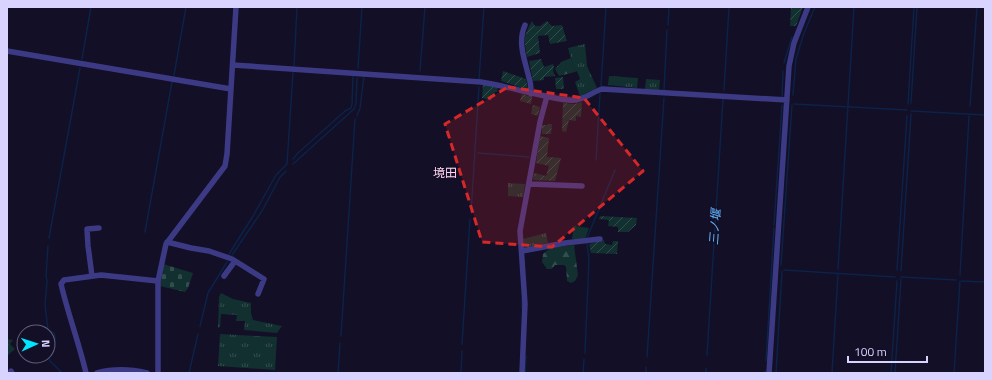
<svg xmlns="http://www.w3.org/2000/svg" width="992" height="380" viewBox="0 0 992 380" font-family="'Titillium Web','Noto Sans JP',sans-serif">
<defs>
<pattern id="grass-tufts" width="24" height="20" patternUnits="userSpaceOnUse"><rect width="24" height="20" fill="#12302f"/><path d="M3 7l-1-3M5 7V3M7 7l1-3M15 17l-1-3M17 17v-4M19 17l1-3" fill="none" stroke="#344d4e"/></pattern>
<pattern id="forest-firs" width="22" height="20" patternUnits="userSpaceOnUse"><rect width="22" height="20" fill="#12302f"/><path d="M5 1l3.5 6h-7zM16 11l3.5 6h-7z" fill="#344d4e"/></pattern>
<pattern id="cemetery-stones" width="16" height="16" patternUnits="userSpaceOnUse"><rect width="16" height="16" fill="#12302f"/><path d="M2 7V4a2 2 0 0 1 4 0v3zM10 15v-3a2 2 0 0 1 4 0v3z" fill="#344d4e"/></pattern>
<pattern id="garden-furrows" width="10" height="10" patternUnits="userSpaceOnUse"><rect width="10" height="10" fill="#12302f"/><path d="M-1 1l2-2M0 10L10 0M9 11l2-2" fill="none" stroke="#344d4e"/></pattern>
</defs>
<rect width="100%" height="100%" fill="#130f26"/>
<path fill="url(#grass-tufts)" d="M585 44 587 66 597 88 580 96 575 82 580 79 577 71 575 72 568 48Z
M609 76 638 78 637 88 608 85Z
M646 79 660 80 659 90 645 89Z
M508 183 525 184 523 197 508 196Z
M574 226 589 228 585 239H572Z
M546 233 548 243 524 248 523 239Z
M221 293 233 299 251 303V313L253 320 282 326 277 333 244 330 245 321H236L237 315 221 314 220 327 218 328 219 297Z
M220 334 277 337 275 370 218 366Z
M7 339 13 340 10 344 15 349 7 356Z"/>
<path fill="url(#forest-firs)" d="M571 58 575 72 559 76 555 69 561 62Z
M574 245 578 275 575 281 571 283 567 281 566 267 564 265H555L552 269H547L542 262 543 254 550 248Z"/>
<path fill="url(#cemetery-stones)" d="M163 264 193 273 188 288 185 292 160 286Z"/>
<path fill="url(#garden-furrows)" d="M791 7H803L796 26H790Z
M532 21 535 26H540L547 21 552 26 562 25 567 41 550 44 548 35 538 36 540 53 527 57C524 41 523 36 532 21Z
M541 59 544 67 553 64 554 67 553 71 555 76 544 77V80L533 81 529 61Z
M503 71 526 79 528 90 501 81Z
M563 77 564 89H556L555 78Z
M483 84 498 87 497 92H495L494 95H492L491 100 482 98Z
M522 94 532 97 531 104 520 101Z
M582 102 581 117 576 116V121L569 120 566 132 562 131 563 103 575 104Z
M533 105 540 107 538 116 531 114Z
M548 124H552L551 134H542V125H547Z
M540 136 549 138 547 157 561 158 555 181 533 180 534 173 546 176 549 166 536 163Z
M600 216 637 218 636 225 628 232H618V227L608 226 609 220 599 219Z
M604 240 605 244 612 245 613 241H618L617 254 591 253 589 244Z"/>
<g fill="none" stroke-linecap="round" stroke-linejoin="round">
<path stroke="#0c2248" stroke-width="1.5" d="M668 25 669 7
M82 59 91 7
M784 63 792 37
M294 66 297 7
M358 68 362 7
M420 71 425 7
M174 75 186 7
M479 79 484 7
M601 86 606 7
M664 90 667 30
M724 90 729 7
M793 95 796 59 804 33 815 7
M782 97 783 71
M911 103 917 7
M794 104 907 110
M908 104 914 7
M970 106 977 7
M911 111 985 115
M357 116 360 108 364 76
M478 153 529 157
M293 159 298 153 345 111 351 108 352 104 353 76
M596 160 600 94
M293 164 354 109 356 103 357 78
M471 213 479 87
M774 225 782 105
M145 232 172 82
M49 238 80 68
M587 238 615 170
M229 254 253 216 276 175 287 164 293 72
M232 255 262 211 280 177 286 171
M781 265 792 105
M838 269 854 7
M784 270 895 277
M897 270 907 116
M901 271 911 114
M960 275 969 116
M901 277 956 280
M962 281 985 282
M522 299V308
M200 326 208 293 227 262
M341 336 355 119
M462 344 470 219
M585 353 589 258 587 244
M48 354C51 347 58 342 54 333L48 330 45 305 47 281 46 276 48 246
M707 355 723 99
M48 356 50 361 62 373
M647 357 664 98
M766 361 774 228
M189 373 198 334
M338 373 340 343
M461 373 462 351
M525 373 526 356
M583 373 584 359
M646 373V367
M706 373V368
M765 373V371
M776 373 782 271
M832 373 838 274
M891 373 897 281
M895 373 901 279
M954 373 960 281"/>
<path stroke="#3d3a85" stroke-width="5.5" d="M525 25C517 43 525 60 529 78 531 83 531 88 531 94
M7 51 231 89
M233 65 481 82C502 85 523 92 545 96 555 98 565 101 576 100 586 98 593 92 602 89L787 100
M529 184 582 186
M167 242 191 248 209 251 232 259 264 279 258 294
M522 251 565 243 600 239
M92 276 88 246 87 229 99 228
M224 276 235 261
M11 371 12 373
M86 373C79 343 68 314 61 284L64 280 101 275 158 281
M97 373C115 368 130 369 147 373
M158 373V281L166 244 225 166 227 154 236 7
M522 373 525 304 520 231 540 122 547 96
M769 373 789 66 794 43 808 7"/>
</g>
<path fill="#d62828" fill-opacity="0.2" stroke="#d62828" stroke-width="3" stroke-dasharray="8 5" stroke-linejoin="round" d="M508 87 584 98 643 171 552 247 482 242 445 124Z"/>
<g text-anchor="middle" stroke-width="3" stroke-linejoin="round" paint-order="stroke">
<g font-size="12" fill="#ffd6f0" stroke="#130f26">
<text x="445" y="177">境田</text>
</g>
<g font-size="12" font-style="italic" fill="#62b6ff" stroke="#130f26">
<text transform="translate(715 227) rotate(-86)" y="4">三ノ堰</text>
</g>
</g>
<rect width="992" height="380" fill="none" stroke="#d9d4ff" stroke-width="16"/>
<g transform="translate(36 344) rotate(87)"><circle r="19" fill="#130f26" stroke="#625e7d"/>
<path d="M0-3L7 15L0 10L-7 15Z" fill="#00e5ff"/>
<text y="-6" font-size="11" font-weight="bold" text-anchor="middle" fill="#d9d4ff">N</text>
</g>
<path d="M848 356v6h79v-6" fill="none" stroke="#d9d4ff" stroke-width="2"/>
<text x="854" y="356" font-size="12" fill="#d9d4ff" stroke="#130f26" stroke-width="3" paint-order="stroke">100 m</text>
</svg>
